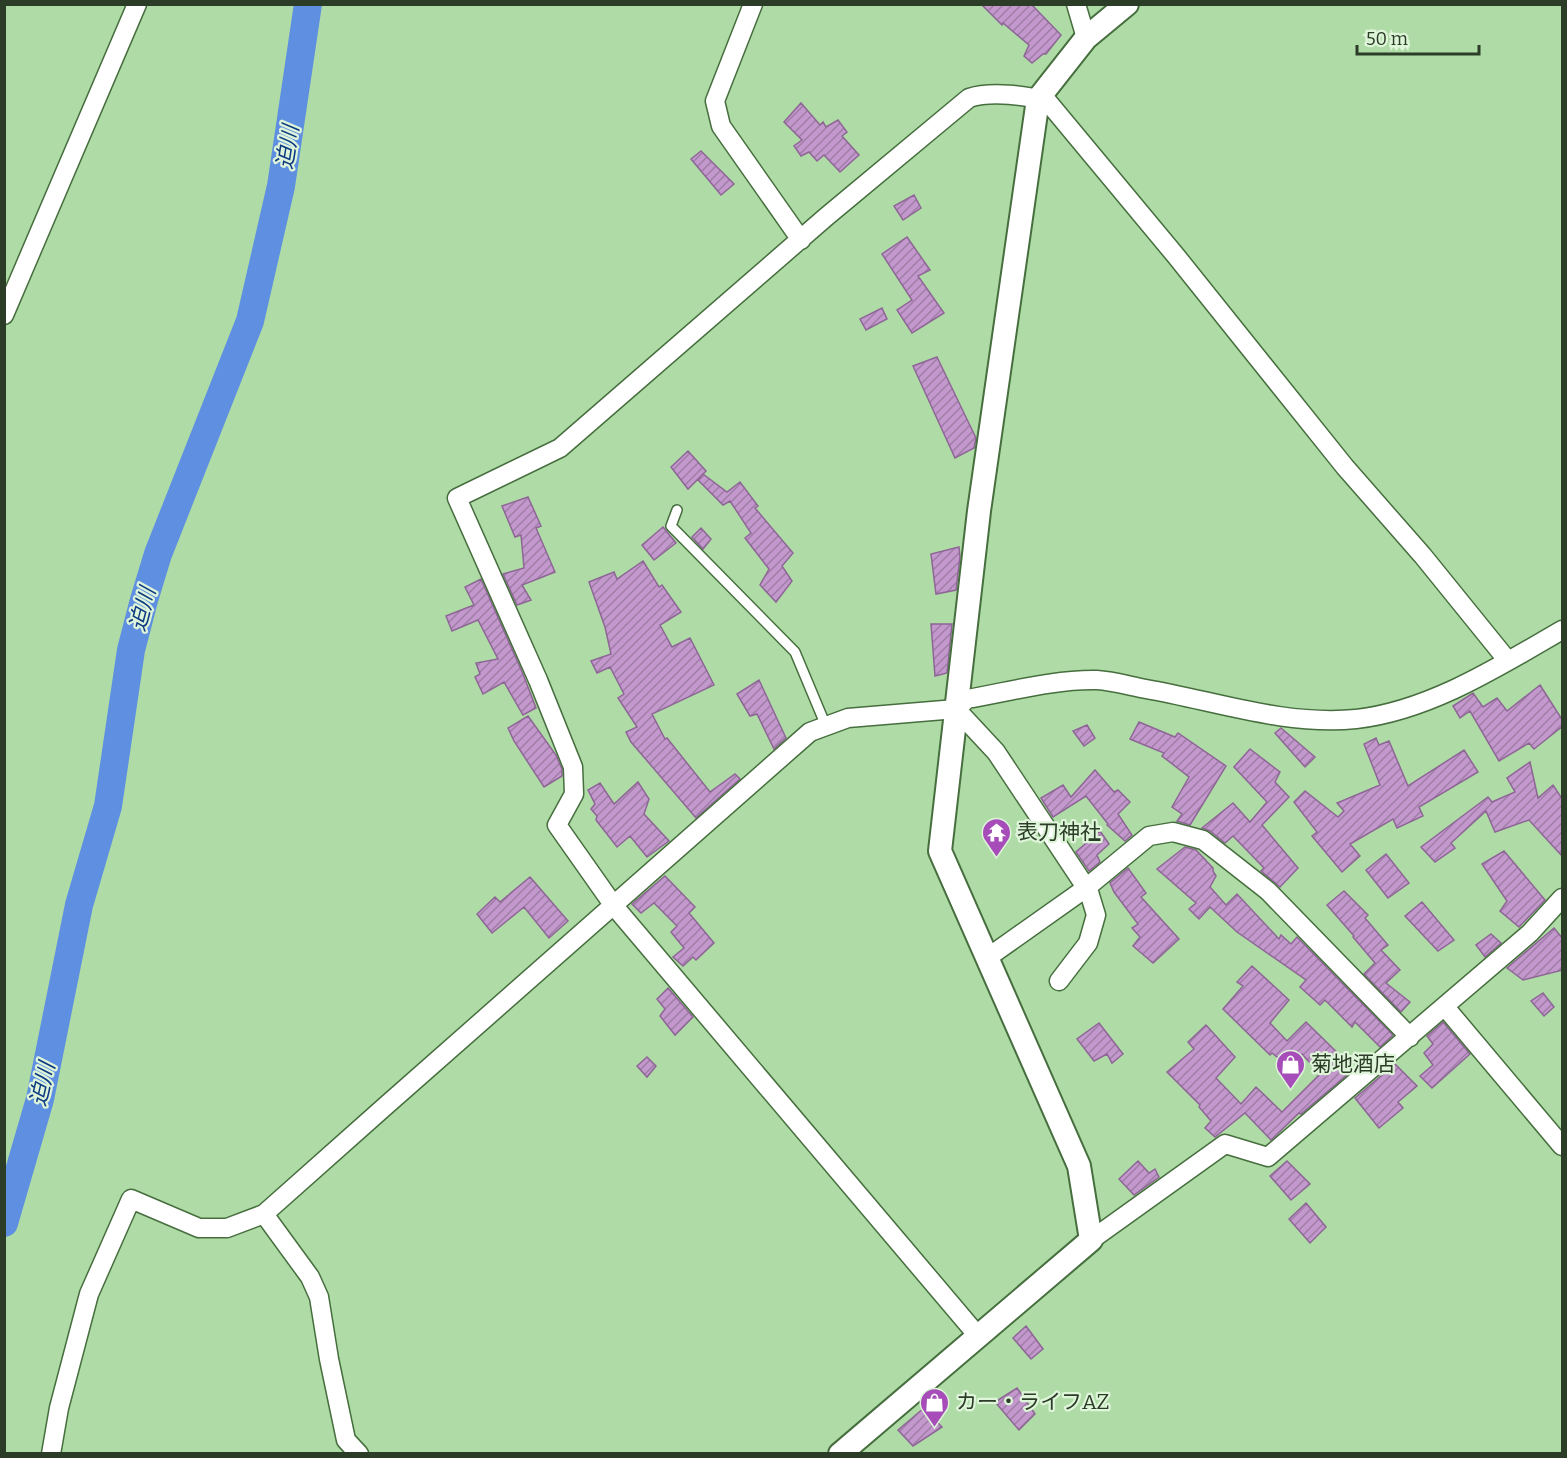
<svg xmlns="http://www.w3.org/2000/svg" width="1567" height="1458" viewBox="0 0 1567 1458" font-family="Bitter,'Noto Sans JP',serif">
<defs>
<pattern id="building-hatch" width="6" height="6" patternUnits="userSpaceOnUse" patternTransform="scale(1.5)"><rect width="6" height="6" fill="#c398cc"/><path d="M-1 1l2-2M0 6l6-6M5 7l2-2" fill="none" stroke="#9f7da6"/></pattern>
</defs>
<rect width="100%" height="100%" fill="#afdba6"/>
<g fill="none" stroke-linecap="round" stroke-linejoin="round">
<path stroke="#5f8fe1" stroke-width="28" d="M4 1223 40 1099 79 905 108 806 131 650 144 600 158 554 250 321 281 186 308 4"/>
</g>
<path fill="url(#building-hatch)" stroke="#8e6696" stroke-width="1.5" d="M981 4H1031L1061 35 1046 54H1043L1032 63 1024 56 1029 45 1003 23 1002 25Z
M801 103 820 125 823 122 826 127 838 120 847 132 842 136 859 155 840 172 824 155 817 161 809 152 801 156 794 146 802 140 784 122Z
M701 151 734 184 721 195 691 159Z
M914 195 921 208 903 220 894 206Z
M907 237 930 270 918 276 944 313 912 333 897 310 912 300 882 254Z
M882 308 887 319 866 330 860 319Z
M937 357 976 438 974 448 955 458 913 366Z
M688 451 706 471 688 489 671 467Z
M703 474 727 492 740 482 758 506 755 508 793 553 782 566 792 581 776 602 760 585 769 569 745 538 751 533 730 501 723 505 698 480Z
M528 497 541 526 536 528 555 572 522 585 531 600 517 605 503 574 524 568 521 535 515 537 502 506Z
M663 527 676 543 654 560 642 545Z
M701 528 711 539 703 549 692 537Z
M959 547 960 557 956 590 936 594 931 554Z
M643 561 659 587 662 585 681 612 660 625 672 647 690 638 714 685 652 714 665 739 667 738 710 792 735 774 740 779 696 818 631 742 626 732 637 727 618 698 624 694 610 667 597 673 591 661 611 654 605 627 589 582 614 572 617 579Z
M481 579 523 674 536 708 523 715 504 682 483 694 475 677 480 674 476 663 498 659 478 620 452 631 446 616 474 605 465 587Z
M931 624H952L947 673 935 676Z
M759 680 786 738 774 749 757 714 750 716 737 694Z
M1540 685 1563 721V726L1534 749 1529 743 1499 761 1470 711 1460 718 1453 706 1473 693 1483 707 1497 698 1507 711Z
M528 716 556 755 562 769V776L544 787 514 741 508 728Z
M1139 722 1175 737 1178 733 1226 766 1190 825 1177 821 1182 814 1172 807 1189 777 1162 756 1164 753 1130 739Z
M1087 725 1095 738 1084 746 1073 731Z
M1281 728 1315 757 1305 767 1275 733Z
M1376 738 1379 745 1389 741 1408 786 1464 750 1478 772 1419 807 1423 816 1397 828 1393 819 1350 844 1360 856 1342 872 1312 836 1317 832 1294 802 1305 791 1338 817 1344 811 1337 803 1380 785 1364 744Z
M1250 749 1280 772 1275 782 1289 797 1262 825 1298 868 1280 887 1261 871 1264 868 1233 836 1225 843 1210 831 1202 828 1233 803 1250 822 1267 802 1234 767Z
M1530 762 1538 798 1553 785 1563 800V857L1529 820 1495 832 1486 811 1451 843 1455 848 1435 862 1421 847 1488 797 1492 802 1515 792 1507 778Z
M1095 770 1114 792 1118 790 1130 802 1118 814 1132 835 1125 841 1107 825 1108 824 1086 796 1053 817 1041 798 1063 785 1071 797Z
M638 782 649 799 644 814 669 841 647 857 630 836 617 847 596 820 597 816 591 809 595 804 588 790 600 783 614 804Z
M1100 831 1109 844 1097 855 1100 862 1089 871 1076 852Z
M1185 847 1196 850 1213 868V871L1216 876 1210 887 1226 905 1237 894 1279 939 1281 935 1291 944 1297 937 1393 1035 1380 1047 1355 1022 1352 1027 1325 1000 1320 1005 1300 987 1306 980 1237 932 1210 907 1199 919 1189 909 1196 903 1157 869Z
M1504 851 1545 900 1519 927 1500 911 1507 901 1482 864Z
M1386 854 1409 883 1388 898 1366 870Z
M1128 868 1146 893 1141 897 1179 939 1153 963 1133 946 1140 937 1132 928 1138 924 1114 892 1110 883Z
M665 876 695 907 689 913 714 943 696 960 693 957 683 966 673 957 684 948 671 932 677 926 654 903 641 913 632 904Z
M530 877 568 921 549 938 524 907 492 933 477 914 495 897 500 902Z
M1344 891 1368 915 1365 918 1388 945 1381 950 1400 970 1386 983 1410 1002 1401 1012 1364 974 1375 963 1353 937 1354 936 1327 905Z
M1422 902 1454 940 1438 951 1405 916Z
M1554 928 1563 939V970L1523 980 1507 968Z
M1491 934 1501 943 1485 957 1476 945Z
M1252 966 1289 1000 1270 1023 1287 1041 1306 1022 1354 1069 1301 1114 1299 1113 1271 1140 1245 1113 1215 1137 1205 1128 1211 1121 1199 1107 1200 1105 1167 1072 1194 1049 1188 1042 1206 1025 1235 1057 1216 1078 1241 1104 1256 1087 1282 1112 1320 1074 1302 1054 1287 1065 1272 1053 1270 1055 1223 1009 1243 986 1237 982Z
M668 988 693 1017 675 1035 660 1016 665 1009 657 999Z
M1543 993 1554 1007 1544 1016 1531 1001Z
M1443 1022 1470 1054 1432 1088 1420 1076 1433 1065 1424 1053 1433 1044 1427 1036Z
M1099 1023 1123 1054 1112 1063 1107 1054 1094 1061 1077 1039Z
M647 1057 656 1066 647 1077 637 1066Z
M1395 1064 1417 1086 1398 1102 1403 1108 1379 1128 1355 1098Z
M1138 1161 1149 1173 1155 1169 1159 1177 1134 1195 1119 1179Z
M1287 1161 1310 1184 1291 1200 1270 1176Z
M1306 1203 1326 1227 1310 1243 1289 1219Z
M1026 1326 1043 1349 1031 1359 1013 1338Z
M1017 1388 1035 1414 1019 1430 995 1402Z
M924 1408 942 1427 913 1446 898 1430Z"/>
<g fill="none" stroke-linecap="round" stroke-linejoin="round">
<defs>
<path id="service" d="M677 510 671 526 795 652 826 726"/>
<path id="minor" d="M753 4 715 101 721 126 801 240
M1076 4 1086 38
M4 315 137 4
M956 709 967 699C1008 692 1055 679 1097 680 1113 681 1130 686 1146 689 1215 701 1285 726 1356 719 1429 711 1500 666 1562 630
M987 958 1086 888 1149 836 1173 832 1203 840 1268 891 1410 1037
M1445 1007 1562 1146
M264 1214 310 1277 319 1297 329 1359 346 1440 359 1454
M1091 1240 1225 1144 1268 1157 1530 933 1562 898
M978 1336 614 906 557 825 574 794 573 767 538 680 457 498 560 448 826 217 969 98C990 91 1028 95 1048 102L1176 256 1345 467 1423 556 1508 661
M51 1454 59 1408 89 1294 131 1199 199 1228H227L264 1214C445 1052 629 893 810 732L848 718 956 709 996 752 1089 892 1096 915 1088 943 1059 981"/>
<path id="tertiary" d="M840 1454 1091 1240 1079 1166 940 851 979 511 1038 99 1086 38 1127 4"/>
</defs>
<use href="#service" stroke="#466e3e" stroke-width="12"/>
<use href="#minor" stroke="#466e3e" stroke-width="21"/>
<use href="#tertiary" stroke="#466e3e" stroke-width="26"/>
<use href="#service" stroke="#fff" stroke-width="9"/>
<use href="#minor" stroke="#fff" stroke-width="18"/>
<use href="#tertiary" stroke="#fff" stroke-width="22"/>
</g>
<defs>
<symbol id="temple-pin" viewBox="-11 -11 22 30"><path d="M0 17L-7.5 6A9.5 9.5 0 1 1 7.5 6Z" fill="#a64db9" stroke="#def5da"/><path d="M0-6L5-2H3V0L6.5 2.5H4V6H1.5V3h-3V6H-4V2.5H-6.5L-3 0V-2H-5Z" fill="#fff"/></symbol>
<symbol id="shop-pin" viewBox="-11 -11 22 30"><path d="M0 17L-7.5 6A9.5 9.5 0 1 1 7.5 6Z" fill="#a64db9" stroke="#def5da"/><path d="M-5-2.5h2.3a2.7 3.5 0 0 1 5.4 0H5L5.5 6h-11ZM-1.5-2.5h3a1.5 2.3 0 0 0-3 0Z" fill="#fff"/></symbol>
</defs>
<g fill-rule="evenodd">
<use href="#temple-pin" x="980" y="816" width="33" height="45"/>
<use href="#shop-pin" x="1274" y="1048" width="33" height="45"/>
<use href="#shop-pin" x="918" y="1386" width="33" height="45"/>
</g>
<g text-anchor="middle" stroke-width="4.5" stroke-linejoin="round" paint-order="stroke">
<g font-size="21" fill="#2b3c27" stroke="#def5da" text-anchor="start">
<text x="1017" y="839">表刀神社</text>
<text x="1311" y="1071">菊地酒店</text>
<text x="956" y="1409">カー・ライフAZ</text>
</g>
<g font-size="22" font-style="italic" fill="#0e3a82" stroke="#def5da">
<text transform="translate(287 147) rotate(-81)" y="8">迫川</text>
<text transform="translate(142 609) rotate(-75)" y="8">迫川</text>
<text transform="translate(42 1084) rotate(-77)" y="8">迫川</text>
</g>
</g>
<rect width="1567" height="1458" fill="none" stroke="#2b3c27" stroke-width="12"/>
<path d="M1357 45v9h122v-9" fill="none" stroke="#2b3c27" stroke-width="3"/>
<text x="1366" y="45" font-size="18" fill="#2b3c27" stroke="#def5da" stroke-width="4.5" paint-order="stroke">50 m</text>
</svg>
